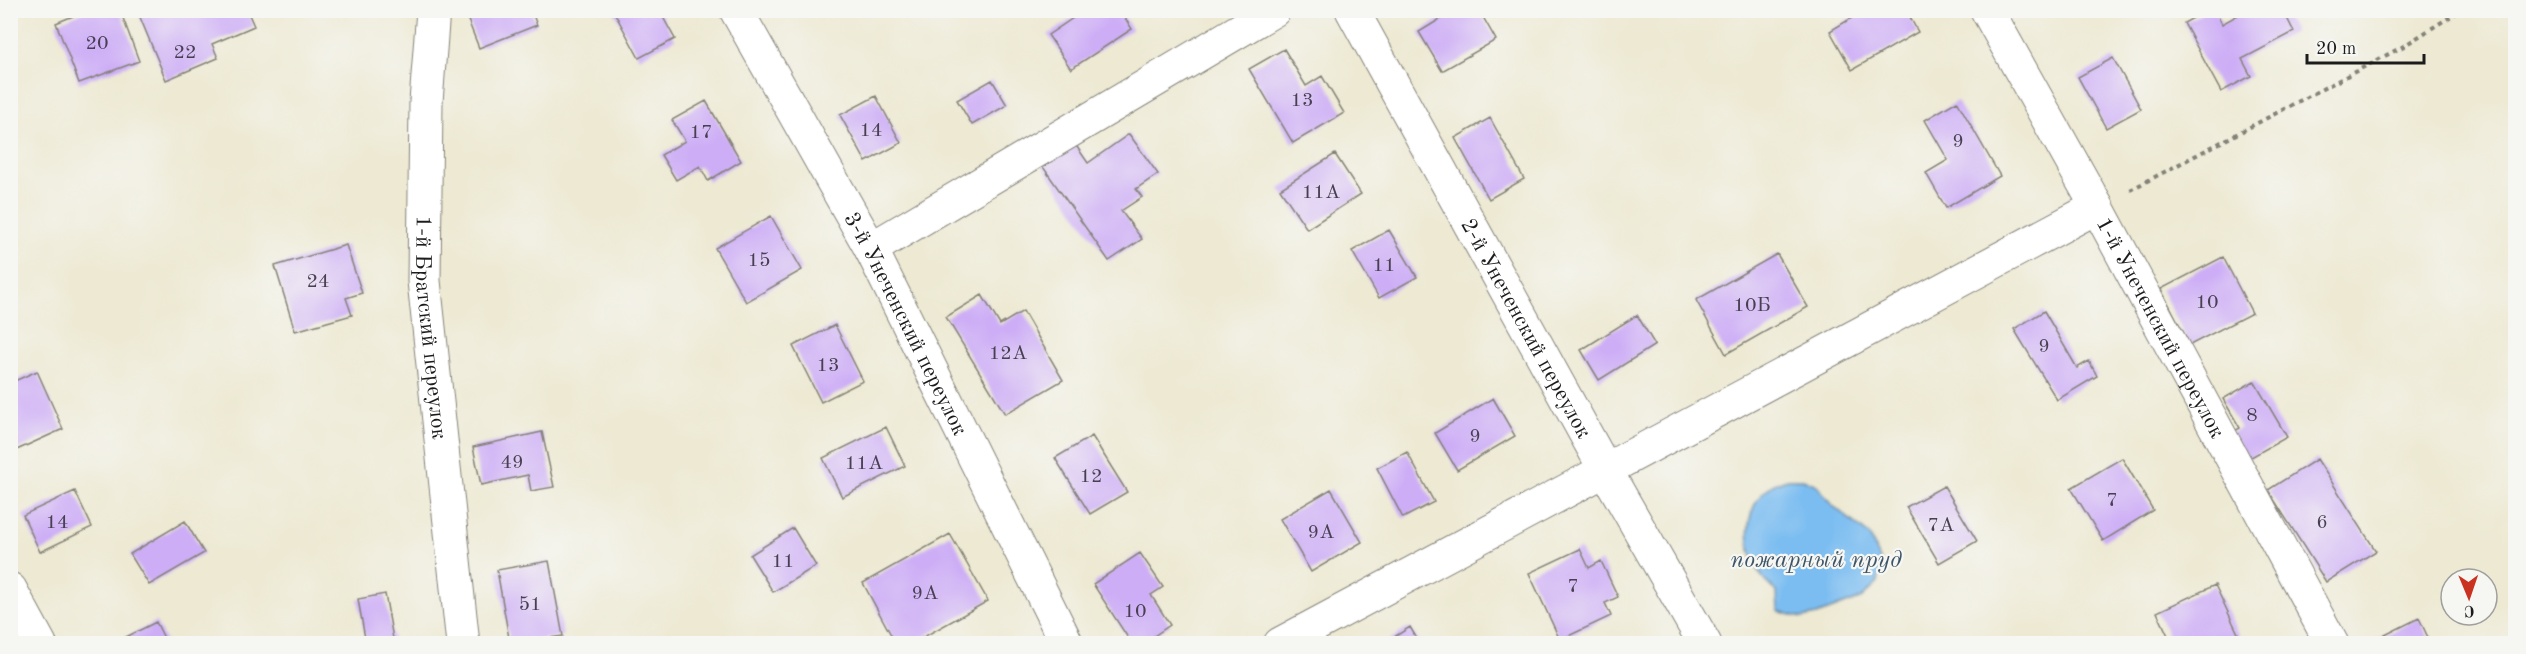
<svg xmlns="http://www.w3.org/2000/svg" width="2526" height="654" viewBox="0 0 2526 654" font-family="'Old Standard TT',serif">
<rect width="100%" height="100%" fill="#f6f6f2"/>
<filter id="ink" filterUnits="userSpaceOnUse"><feTurbulence type="fractalNoise" baseFrequency=".0167" numOctaves="2"/><feDisplacementMap in="SourceGraphic" scale="12" xChannelSelector="R" yChannelSelector="G"/><feConvolveMatrix kernelMatrix="1 2 1 2 8 2 1 2 1" color-interpolation-filters="sRGB"/></filter>
<filter id="wash" filterUnits="userSpaceOnUse"><feTurbulence type="fractalNoise" baseFrequency=".008" numOctaves="4" result="noise"/><feDisplacementMap in="SourceGraphic" scale="24" xChannelSelector="R" yChannelSelector="G"/><feGaussianBlur stdDeviation="1.35" result="paint"/><feColorMatrix in="noise" values="0 0 0 0 0 0 0 0 0 0 0 0 0 0 0 0 0 1.4 0 .05"/><feComposite in="paint" operator="in"/></filter>
<g filter="url(#wash)">
<rect width="100%" height="100%" fill="#ede9d3"/>
<path fill="#7cbdf1" stroke="#4c6c86" stroke-width="1.5" d="M1803 479 1817 485 1832 505 1870 536 1881 562 1878 583 1862 598 1817 615 1802 618 1778 611 1777 592C1771 586 1763 579 1758 571 1741 541 1745 492 1784 480 1789 478 1797 479 1803 479Z"/>
<g id="blocks">
<path fill="#cdaef6" d="M88 10H120L139 61 79 83 56 23Z
M137 10H247L254 26 212 44 218 58 166 80Z
M464 10H531L537 25 479 48Z
M613 10H659L675 39 639 58Z
M1085 10H1120L1132 29 1071 69 1048 35Z
M1455 10H1479L1496 40 1442 71 1419 32Z
M1865 10H1906L1918 32 1852 70 1830 31Z
M2207 10H2215L2222 24 2247 10H2283L2294 32 2242 59 2251 76 2221 92 2184 23Z
M1284 49 1306 86 1322 76 1344 113 1293 143 1249 69Z
M2113 58 2141 109 2106 128 2078 77Z
M992 80 1007 105 972 125 957 100Z
M876 96 901 143 866 162 840 115Z
M706 101 741 161 708 181 700 166 676 180 661 155 685 141 672 120Z
M1957 101 2000 176 1946 208 1926 173 1948 160 1925 120Z
M1490 118 1524 179 1489 199 1455 138Z
M1129 134 1158 174 1136 189 1142 197 1121 211 1142 239 1109 261 1043 167 1075 144 1088 163Z
M1335 154 1361 194 1307 229 1280 189Z
M771 216 802 270 746 302 715 248Z
M1389 230 1417 277 1379 298 1352 251Z
M346 245 362 293 346 298 352 315 295 331 275 266Z
M1777 254 1808 307 1726 354 1696 300Z
M2223 257 2252 313 2190 345 2161 289Z
M982 295 1000 325 1023 311 1063 380 1005 414 946 317Z
M2044 311 2077 368 2089 361 2097 376 2057 400 2014 329Z
M1637 315 1655 345 1599 380 1581 350Z
M835 325 863 381 821 402 793 346Z
M37 371 63 429 10 453V383Z
M2254 381 2287 437 2246 460 2231 433 2240 428 2223 399Z
M1493 398 1515 436 1457 470 1435 433Z
M886 427 905 466 842 497 823 458Z
M542 432 554 487 531 491 528 475 481 485 473 447Z
M1092 436 1127 492 1090 514 1055 458Z
M1407 452 1434 502 1403 518 1377 468Z
M2122 458 2153 510 2103 541 2071 488Z
M2317 459 2376 551 2326 582 2268 490Z
M1944 486 1977 541 1939 563 1906 507Z
M1331 489 1362 542 1311 572 1280 519Z
M75 491 92 527 40 552 23 515Z
M185 521 204 553 149 585 130 554Z
M793 528 816 566 773 592 750 555Z
M950 534 988 601 911 644H896L863 583Z
M1580 549 1589 568 1601 561 1618 597 1605 603 1611 616 1560 640 1529 573Z
M1140 553 1163 587 1151 595 1170 625 1142 644H1132L1093 584Z
M549 561 563 636 510 644 497 570Z
M2215 585 2243 644H2172L2157 612Z
M385 594 394 644H366L358 599Z
M2419 618 2431 644H2367Z
M156 622 167 644H112Z
M1410 627 1420 644H1383Z"/>
</g>
</g>
<g filter="url(#ink)">
<use href="#blocks" fill-opacity="0" stroke="#848278" stroke-width="1.5"/>
<g fill="none" stroke-linecap="round" stroke-linejoin="round">
<defs>
<g id="minor">
<path id="s1" d="M433 10 426 102 424 281 463 644"/>
<path id="s2" d="M736 10 871 249 1067 644"/>
<path id="s3" d="M1352 10 1606 471 1705 644"/>
<path id="s4" d="M1987 10 2097 207 2332 644"/>
<path d="M871 249 1274 10"/>
<path d="M10 589 40 644"/>
<path d="M1280 644 2097 207"/>
</g>
</defs>
<use href="#minor" stroke="#848278" stroke-width="35"/>
<path stroke="#848278" stroke-width="4" stroke-dasharray="4.5 4.5" stroke-linecap="butt" d="M2130 190 2402 47 2461 10"/>
<use href="#minor" stroke="#fff" stroke-width="33"/>
</g>
</g>
<g text-anchor="middle" stroke-width="4.5" stroke-linejoin="round" paint-order="stroke">
<g font-size="20" fill="#484052">
<text x="97" y="49">20</text>
<text x="185" y="58">22</text>
<text x="1302" y="106">13</text>
<text x="871" y="136">14</text>
<text x="701" y="138">17</text>
<text x="1958" y="147">9</text>
<text x="1321" y="198">11А</text>
<text x="759" y="266">15</text>
<text x="1384" y="271">11</text>
<text x="318" y="287">24</text>
<text x="2207" y="308">10</text>
<text x="1752" y="311">10Б</text>
<text x="2044" y="352">9</text>
<text x="1008" y="359">12А</text>
<text x="828" y="371">13</text>
<text x="2252" y="421">8</text>
<text x="1475" y="442">9</text>
<text x="512" y="468">49</text>
<text x="864" y="469">11А</text>
<text x="1091" y="482">12</text>
<text x="2112" y="506">7</text>
<text x="57" y="528">14</text>
<text x="2322" y="528">6</text>
<text x="1941" y="531">7А</text>
<text x="1321" y="538">9А</text>
<text x="783" y="567">11</text>
<text x="1573" y="592">7</text>
<text x="925" y="599">9А</text>
<text x="530" y="610">51</text>
<text x="1135" y="617">10</text>
</g>
<g font-size="22" fill="#1c1c1c" stroke="#f6f6f2">
<text dy="8" stroke="none"><textPath href="#s2" startOffset="357">3-й Унеченский переулок</textPath></text>
<text dy="8" stroke="none"><textPath href="#s1" startOffset="318">1-й Братский переулок</textPath></text>
<text dy="8" stroke="none"><textPath href="#s4" startOffset="362">1-й Унеченский переулок</textPath></text>
<text dy="8" stroke="none"><textPath href="#s3" startOffset="363">2-й Унеченский переулок</textPath></text>
</g>
<g font-size="24" font-style="italic" fill="#3e5467" stroke="#f6f6f2">
<text x="1816" y="567">пожарный пруд</text>
</g>
</g>
<rect width="2526" height="654" fill="none" stroke="#f6f6f2" stroke-width="36"/>
<g transform="translate(2469 597) rotate(178)"><circle r="28" fill="#f6f6f2" stroke="#9f9f9c" stroke-width="1.5"/>
<path d="M0-4.5L10 22L0 15L-10 22Z" fill="#c8321e"/>
<text y="-9" font-size="16" font-weight="bold" text-anchor="middle" fill="#1c1c1c">С</text>
</g>
<path d="M2307 54v9h117v-9" fill="none" stroke="#1c1c1c" stroke-width="3"/>
<text x="2316" y="54" font-size="18" fill="#1c1c1c" stroke="#f6f6f2" stroke-width="4.5" paint-order="stroke">20 m</text>
</svg>
